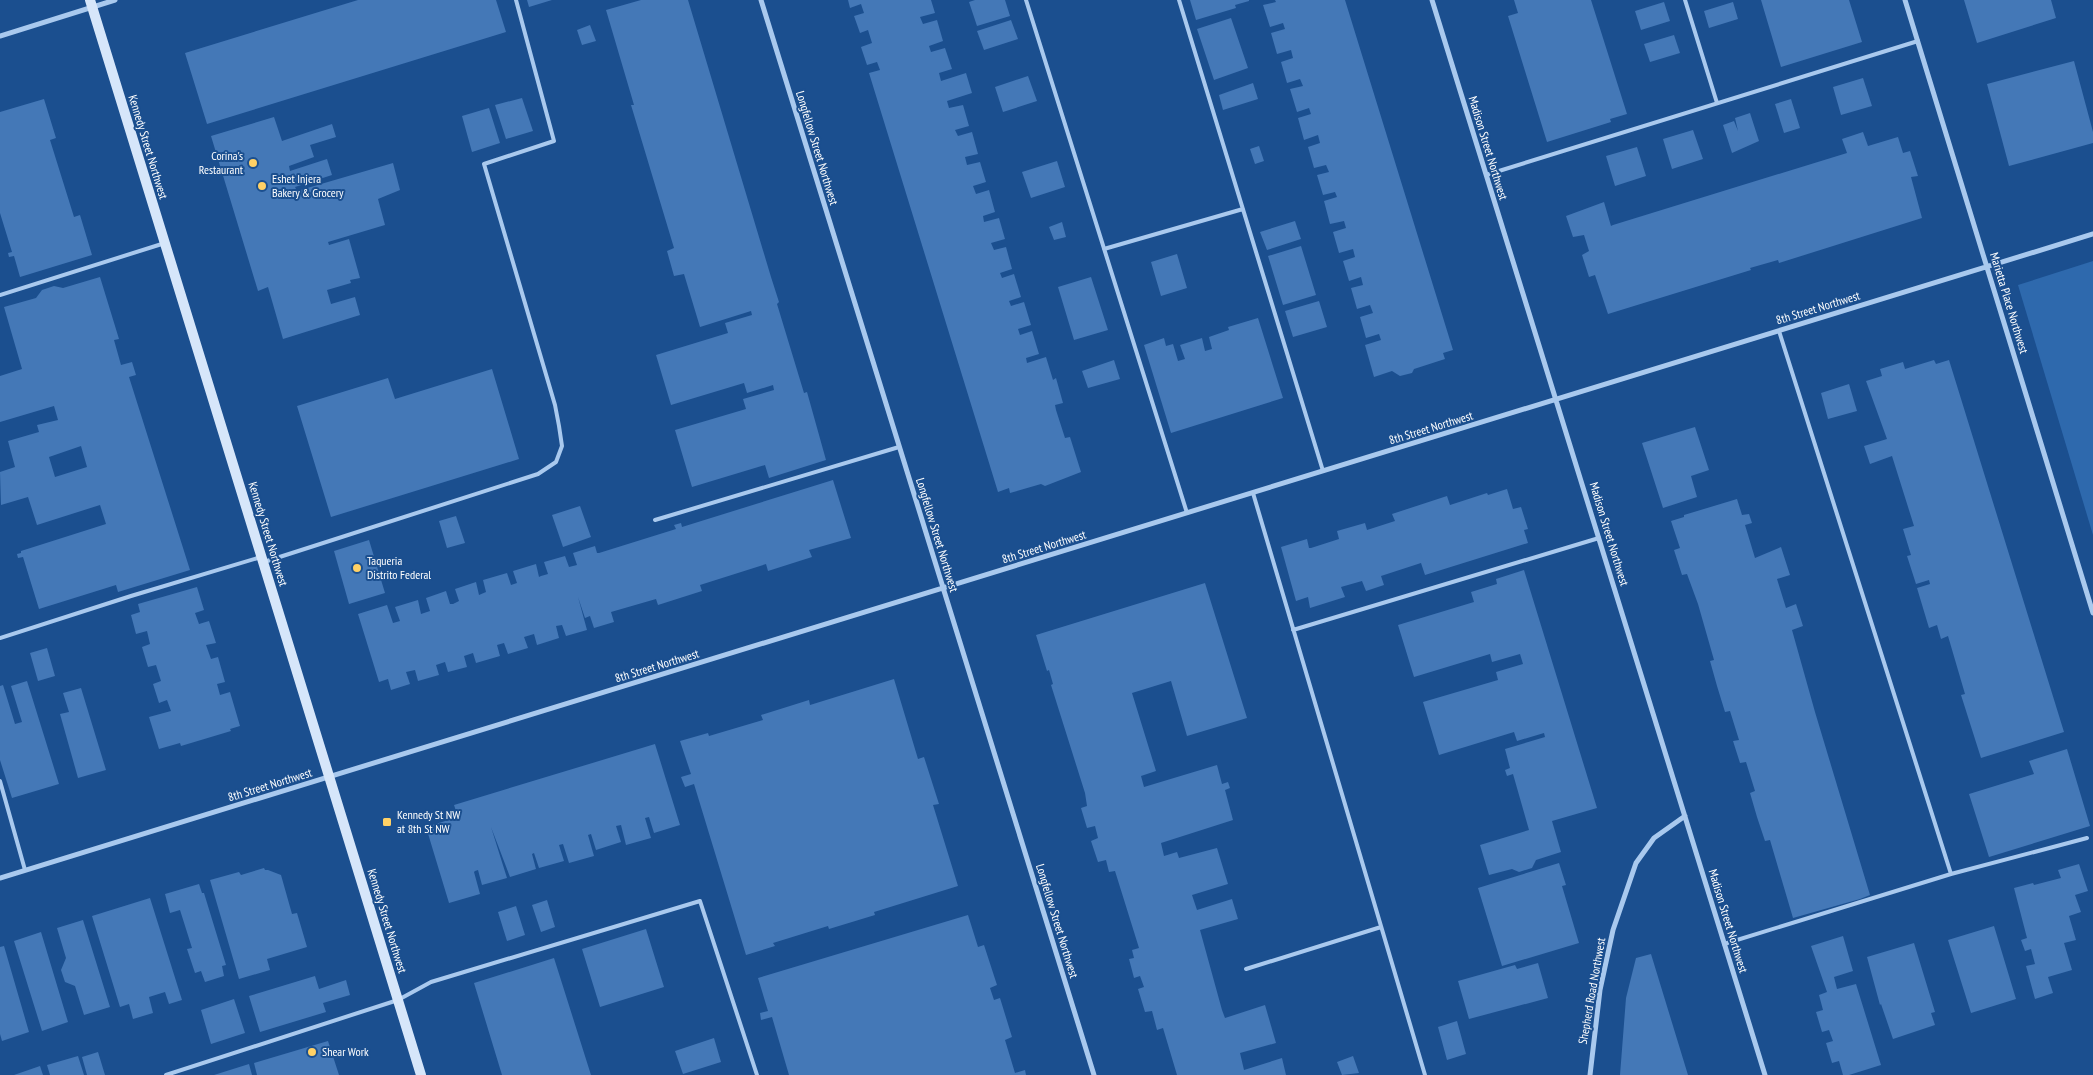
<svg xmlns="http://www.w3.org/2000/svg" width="2093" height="1075" viewBox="0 0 2093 1075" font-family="'PT Sans Narrow',sans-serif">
<rect width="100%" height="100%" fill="#1b4f8f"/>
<path fill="#2e69ad" d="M2093 261V535L2018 285Z"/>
<path fill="#4478b7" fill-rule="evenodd" d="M358 0H496L506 32 207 124 185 53Z
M527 0H552L529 7Z
M641 0H688L771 277 779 302 777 304 804 393 807 392 826 460 769 478 765 465 692 487 675 430 746 409 743 399 774 390 773 385 747 393 744 383 671 405 656 355 728 333 725 323 752 315 751 311 700 327 684 274 674 276 667 251 674 248 631 105H634L606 10Z
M848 0H931L935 13 920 17 923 24 937 20 943 41 929 46 931 52 945 48 952 69 939 73 941 81 966 73 972 93 947 101 949 108 963 105 969 126 955 130 958 136 972 132 978 154 965 157 967 165 980 162 986 182 973 186 976 194 989 190 995 212 983 216 984 222 999 218 1005 239 991 243 994 250 1006 247 1012 269 1000 273 1002 278 1014 274 1021 297 1009 301 1011 306 1024 302 1031 325 1018 329 1020 335 1032 331 1039 354 1026 358 1027 363 1046 357 1053 380 1056 378 1063 403 1055 405 1056 410 1065 438 1070 437 1081 472 1045 486 1041 484 1010 493 1009 488 998 492 869 73 880 70 877 62 867 65 861 47 872 43 868 30 860 33 854 16 864 13 861 4 850 8Z
M975 0H1005L1010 16 977 26 969 2Z
M1190 0H1249V1L1235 5 1236 8 1196 20Z
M1275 0H1345L1453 350 1443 353 1445 359 1414 369 1412 373 1400 376 1392 371 1374 377 1365 345 1381 340 1379 334 1366 338 1360 317 1373 313 1370 305 1357 309 1351 288 1363 285 1361 277 1349 281 1343 261 1355 257 1353 249 1339 253 1333 232 1346 228 1344 221 1330 224 1324 201 1337 197 1335 192 1323 195 1317 175 1329 172 1326 165 1314 168 1308 147 1320 143 1318 135 1304 140 1298 118 1311 114 1309 108 1297 112 1290 89 1303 86 1300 79 1287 83 1281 62 1293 58 1291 50 1277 54 1271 33 1285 29 1283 23 1270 27 1263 5 1276 2Z
M1514 0H1591L1627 114 1610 119 1611 122 1547 142 1508 16 1518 13Z
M1761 0H1849L1862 42 1781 67Z
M1964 0H2051L2056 18 1977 43Z
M1664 2 1670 21 1641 30 1635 11Z
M1733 2 1738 19 1709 28 1704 11Z
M1231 18 1248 68 1214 80 1197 29Z
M1011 20 1018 39 984 50 977 31Z
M590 25 596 41 582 45 577 30Z
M1674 35 1680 53 1650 62 1644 44Z
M2074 61 2093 132V143L2009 166 1987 84Z
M1028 76 1037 101 1003 112 995 87Z
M1863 78 1872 106 1841 115 1833 87Z
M1253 83 1258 99 1223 110 1219 95Z
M522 98 533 131 506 139 495 105Z
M44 99 56 138 50 140 74 217 80 215 92 255 20 277 14 256 9 257 8 253 12 252 0 213V112Z
M1791 99 1800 128 1784 133 1775 104Z
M489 108 500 143 472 152 462 116Z
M1750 113 1759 141 1732 153 1723 125 1734 121 1738 131 1735 118Z
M274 117 282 141 332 124 336 137 310 145 314 157 289 166 290 171 327 159 332 175 295 187 297 191 393 163 400 190 378 199 385 225 328 242 329 245 349 239 360 278 350 280 351 283 327 290 331 304 355 297 360 315 283 339 268 287 258 291 211 136Z
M1693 130 1703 159 1672 169 1663 139Z
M1863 132 1868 146 1898 137 1903 153 1910 151 1918 176 1911 177 1922 218 1779 263 1778 260 1750 268 1751 270 1608 314 1595 275 1589 277 1582 255 1589 251 1584 235 1573 237 1566 216 1604 202 1611 226 1613 225 1847 153 1842 139Z
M1259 146 1264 161 1255 164 1250 149Z
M1637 147 1646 176 1615 186 1606 156Z
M1057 161 1065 187 1031 198 1022 172Z
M1295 221 1301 239 1267 250 1260 232Z
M1062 222 1066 237 1054 240 1049 227Z
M1301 246 1316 295 1283 305 1268 256Z
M1177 254 1187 288 1161 296 1151 262Z
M100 277 119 339 114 340 121 365 132 362 136 375 129 377 190 570 118 592 116 585 39 609 23 557 18 558 17 554 21 553V551L106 524 100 505 37 525 28 497 1 505 0 472 15 467 8 441 39 432 37 425 58 420 54 406 0 422V376L22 369 4 307 36 298 42 290 54 286 63 288ZM81 446 87 467 55 477 49 457Z
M1091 277 1108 330 1074 340 1058 287Z
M1319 301 1327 327 1293 337 1285 311Z
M1258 318 1283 398 1171 433 1144 345 1164 338 1166 346 1173 344 1178 361 1185 359 1180 345 1202 338 1205 351 1212 349 1209 337 1229 330 1228 327Z
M1114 360 1120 379 1088 388 1082 371Z
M1934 360 1936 364 1949 360 2064 732 1981 758 1961 695 1965 694 1948 636 1941 639 1937 625 1929 628 1917 588 1930 584 1929 580 1916 584 1907 556 1911 555 1903 529 1914 526 1892 456 1870 464 1864 446 1887 439 1866 381 1882 376 1880 369 1903 362 1905 369Z
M492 369 519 459 331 517 297 406 388 378 395 399Z
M1849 384 1857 411 1828 419 1821 393Z
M1695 427 1709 470 1691 476 1697 497 1663 508 1642 443Z
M833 480 851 538 809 550 812 557 768 571 766 564 700 585 702 591 658 605 656 599 611 612 614 622 594 628 590 616 585 618 578 597 587 630 566 636 562 625 556 626 559 638 537 645 534 634 524 637 528 648 508 654 504 643 497 645 500 656 476 663 473 653 464 656 467 667 448 672 445 662 436 665 439 675 418 681 415 670 406 672 410 684 391 690 388 679 379 682 358 614 387 605 393 623 400 621 395 607 418 600 421 614 430 611 426 598 446 591 450 604H453L459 601 455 589 476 582 479 595 486 592 483 580 507 573 511 585 517 583 513 571 536 564 539 577 541 576 548 574 544 562 565 556 569 567 577 565 573 553 595 546 597 553H599L676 529 674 525 681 523 682 527Z
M1507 489 1513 509 1521 507 1528 529 1524 530 1528 543 1425 575 1421 563 1381 576 1384 585 1366 591 1362 581 1341 587 1345 597 1310 608 1308 597 1296 601 1281 547 1307 539 1309 548H1311L1339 539 1337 531 1365 523 1367 530 1395 521 1392 514 1447 496 1450 505 1487 493 1488 495Z
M1737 499 1742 515 1749 514 1752 523 1745 525 1755 558 1781 547 1790 575 1777 579 1786 608 1796 604 1803 626 1792 630 1815 712 1870 895 1860 899 1793 918 1770 840 1765 841 1757 817 1750 793 1755 791 1746 762 1740 763 1733 741 1739 740 1730 711 1725 712 1717 686 1710 661 1714 660 1698 604 1687 574 1682 575 1674 550 1680 548 1671 521 1684 517V515Z
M580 506 591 537 563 547 552 515Z
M456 516 465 543 447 548 439 521Z
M369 540 385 593 349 604 334 551Z
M1524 570 1597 808 1552 821 1561 852 1536 860 1532 868 1519 872 1512 869 1489 875 1480 845 1529 830 1513 774 1507 776 1505 770 1510 768 1505 749 1545 737 1544 733 1517 741 1514 732 1439 755 1423 702 1498 680 1496 672 1523 664 1520 654 1492 662 1490 654 1414 677 1398 625 1474 602 1471 592 1497 584 1496 579Z
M1205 583 1247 718 1187 736 1171 681 1132 693 1156 771 1141 776 1144 787 1217 765 1222 784 1228 782 1230 788 1225 790 1233 820 1161 843 1164 856 1177 852 1179 858 1217 848 1228 884 1192 895 1197 910 1232 899 1238 919 1200 930 1222 1010 1225 1018 1265 1005 1276 1043 1240 1053 1244 1070 1282 1058 1286 1075H1177L1163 1028 1157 1030 1152 1011 1145 1012 1138 989 1144 987 1140 976 1134 978 1129 959 1134 958 1132 950 1139 948 1115 871 1109 872 1106 860 1098 862 1091 841 1098 838 1095 826 1087 828 1081 808 1087 806 1085 793 1051 685 1053 684 1049 670 1047 671 1036 635Z
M197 587 204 610 195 613 199 624 209 621 216 643 206 645 211 659 218 657 225 682 217 684 220 695 230 692 240 726 230 729 231 731 181 746 180 743 159 749 149 717 171 711 167 700 159 703 153 684 161 681 156 665 148 667 142 647 150 644 147 631 136 634 131 615 140 612 138 604Z
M47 648 55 676 38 681 30 653Z
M894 679 918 759 924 757 939 804 933 805 958 886 874 912 875 915 829 929 828 926 773 943 775 946 746 955 694 784 685 787 681 777 691 774 680 741 708 733 709 736 763 720 761 715 809 700 810 705Z
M27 681 59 784 12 798 0 760V686L3 685 15 724 22 722 11 686Z
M81 688 106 770 78 778 60 714 69 712 63 693Z
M655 744 680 825 654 833 649 817 645 818 651 838 626 845 621 825 616 826 621 842 596 850 591 834 588 835 594 856 569 863 563 844 559 845 564 861 539 868 534 853 532 854 536 869 510 877 491 827 507 878 482 885 478 870 475 871 474 872 480 894 449 903 426 827 458 817 454 805Z
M2067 749 2090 826 1989 857 1969 794 2034 774 2029 761Z
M1559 863 1566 885 1562 886 1579 943 1502 966 1478 888Z
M2079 864 2088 891 2075 895 2081 912 2069 916 2076 940 2064 943 2072 970 2048 977 2053 993 2035 999 2026 966 2035 964 2031 949 2025 951 2021 940 2027 938 2014 888 2033 883 2034 885 2061 878 2058 870Z
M264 868 265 870H268L281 875 292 914 297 913 307 947 267 959 270 970 239 979 210 880 239 872 241 875Z
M199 884 202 893H204L226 965 222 966 224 976 205 982 201 971 195 973 187 949 192 948 180 910 170 913 165 894Z
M150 898 182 1000 169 1004 165 992 149 997 153 1013 133 1019 129 1004 120 1007 92 916Z
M547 900 555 927 541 932 532 905Z
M516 906 525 935 507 941 498 912Z
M968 915 978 947 984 945 997 985 990 988 994 1000 1000 998 1012 1037 1005 1040 1015 1073 1025 1070 1026 1075H789L772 1017 761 1020 760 1013 768 1011 758 978Z
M83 920 110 1007 84 1015 75 986 65 982 61 970 66 958 57 928Z
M1994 926 2016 999 1971 1013 1948 940Z
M646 929 664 987 600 1007 582 949Z
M41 932 68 1022 42 1031 14 941Z
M1843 936 1853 971 1834 977 1837 989 1856 984 1881 1065 1849 1075H1843L1839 1061 1832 1063 1826 1043 1833 1041 1829 1030 1822 1032 1816 1012 1823 1010 1819 995 1827 992 1811 946Z
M1914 943 1935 1012 1931 1013 1935 1025 1893 1039 1881 1004 1880 1005 1867 957Z
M4 946 29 1032 2 1041 0 1034V947Z
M1651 954 1688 1075H1620L1626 998 1636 958Z
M554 958 591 1075H502L474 983Z
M1538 963 1548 998 1469 1019 1458 981 1515 965 1517 969Z
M315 976 319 989 346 980 350 995 323 1003 326 1012 260 1032 249 996Z
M234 999 245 1033 211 1044 201 1010Z
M1457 1021 1466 1054 1447 1060 1438 1027Z
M714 1038 721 1062 683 1074 675 1051Z
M328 1041 339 1075H257L254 1063Z
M98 1052 105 1075H87L82 1057Z
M78 1056 84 1075H50L47 1065Z
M1353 1056 1359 1073 1342 1075 1337 1062Z
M249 1064 252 1075H214Z
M40 1066 43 1075H14Z"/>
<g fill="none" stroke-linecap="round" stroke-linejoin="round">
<path stroke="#a9c9ee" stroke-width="4" d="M1026 0 1187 513
M1179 0 1323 471
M1685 0 1717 103
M1486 175 1918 41
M1104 249 1243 209
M0 295 165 243
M1779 331 1951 874
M1253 493 1425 1075
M655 520 899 447
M264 562 538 474 556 462 562 446 559 426 555 405 484 164 554 141 516 0
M1293 630 1599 538
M0 638 131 596 261 557
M0 781 25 870
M1724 944 1951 874 2087 838
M1246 969 1381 927
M166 1075 398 1000 431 982 700 901 757 1075"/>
<path stroke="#a9c9ee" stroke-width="5" d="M761 0 1094 1075
M1432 0 1765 1075
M1905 0 2093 613
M0 36 115 0
M0 878 2093 234
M1590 1075 1600 990 1613 930 1636 863 1654 838 1685 816"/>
<path stroke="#d6e6fa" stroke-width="10" d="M90 0 421 1075"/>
</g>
<g fill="#ffd166" stroke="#1b4f8f" stroke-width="2">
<circle cx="253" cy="163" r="5"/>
<circle cx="262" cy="186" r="5"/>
<circle cx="357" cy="568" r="5"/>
<rect x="382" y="817" width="10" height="10" rx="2.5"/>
<circle cx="312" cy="1052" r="5"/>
</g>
<g text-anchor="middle" stroke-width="4" stroke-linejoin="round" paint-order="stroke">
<g font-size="12" fill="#fff" stroke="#1b4f8f">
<text transform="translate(148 147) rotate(73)" y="4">Kennedy Street Northwest</text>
<text transform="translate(817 148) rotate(73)" y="4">Longfellow Street Northwest</text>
<text transform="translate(1488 148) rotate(73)" y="4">Madison Street Northwest</text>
<text transform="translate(2009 303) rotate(73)" y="4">Marietta Place Northwest</text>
<text transform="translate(1818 308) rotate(-17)" y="4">8th Street Northwest</text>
<text transform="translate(1431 428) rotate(-17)" y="4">8th Street Northwest</text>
<text transform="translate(268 534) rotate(73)" y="4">Kennedy Street Northwest</text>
<text transform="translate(1609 534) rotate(73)" y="4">Madison Street Northwest</text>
<text transform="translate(937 535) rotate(73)" y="4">Longfellow Street Northwest</text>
<text transform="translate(1044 547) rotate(-17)" y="4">8th Street Northwest</text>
<text transform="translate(657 666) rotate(-17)" y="4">8th Street Northwest</text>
<text transform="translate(270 785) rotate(-17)" y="4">8th Street Northwest</text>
<text transform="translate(387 921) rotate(73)" y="4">Kennedy Street Northwest</text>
<text transform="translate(1057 921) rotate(73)" y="4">Longfellow Street Northwest</text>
<text transform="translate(1728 921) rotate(73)" y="4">Madison Street Northwest</text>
<text transform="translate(1592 991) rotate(-80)" y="4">Shepherd Road Northwest</text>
</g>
<g font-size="12" fill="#fff" stroke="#1b4f8f" text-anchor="start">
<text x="243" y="160" text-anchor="end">Corina's<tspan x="243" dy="14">Restaurant</tspan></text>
<text x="272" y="183">Eshet Injera<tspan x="272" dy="14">Bakery &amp; Grocery</tspan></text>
<text x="367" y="565">Taqueria<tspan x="367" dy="14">Distrito Federal</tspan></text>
<text x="397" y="819">Kennedy St NW<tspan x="397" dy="14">at 8th St NW</tspan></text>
<text x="322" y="1056">Shear Work</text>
</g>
</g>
</svg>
